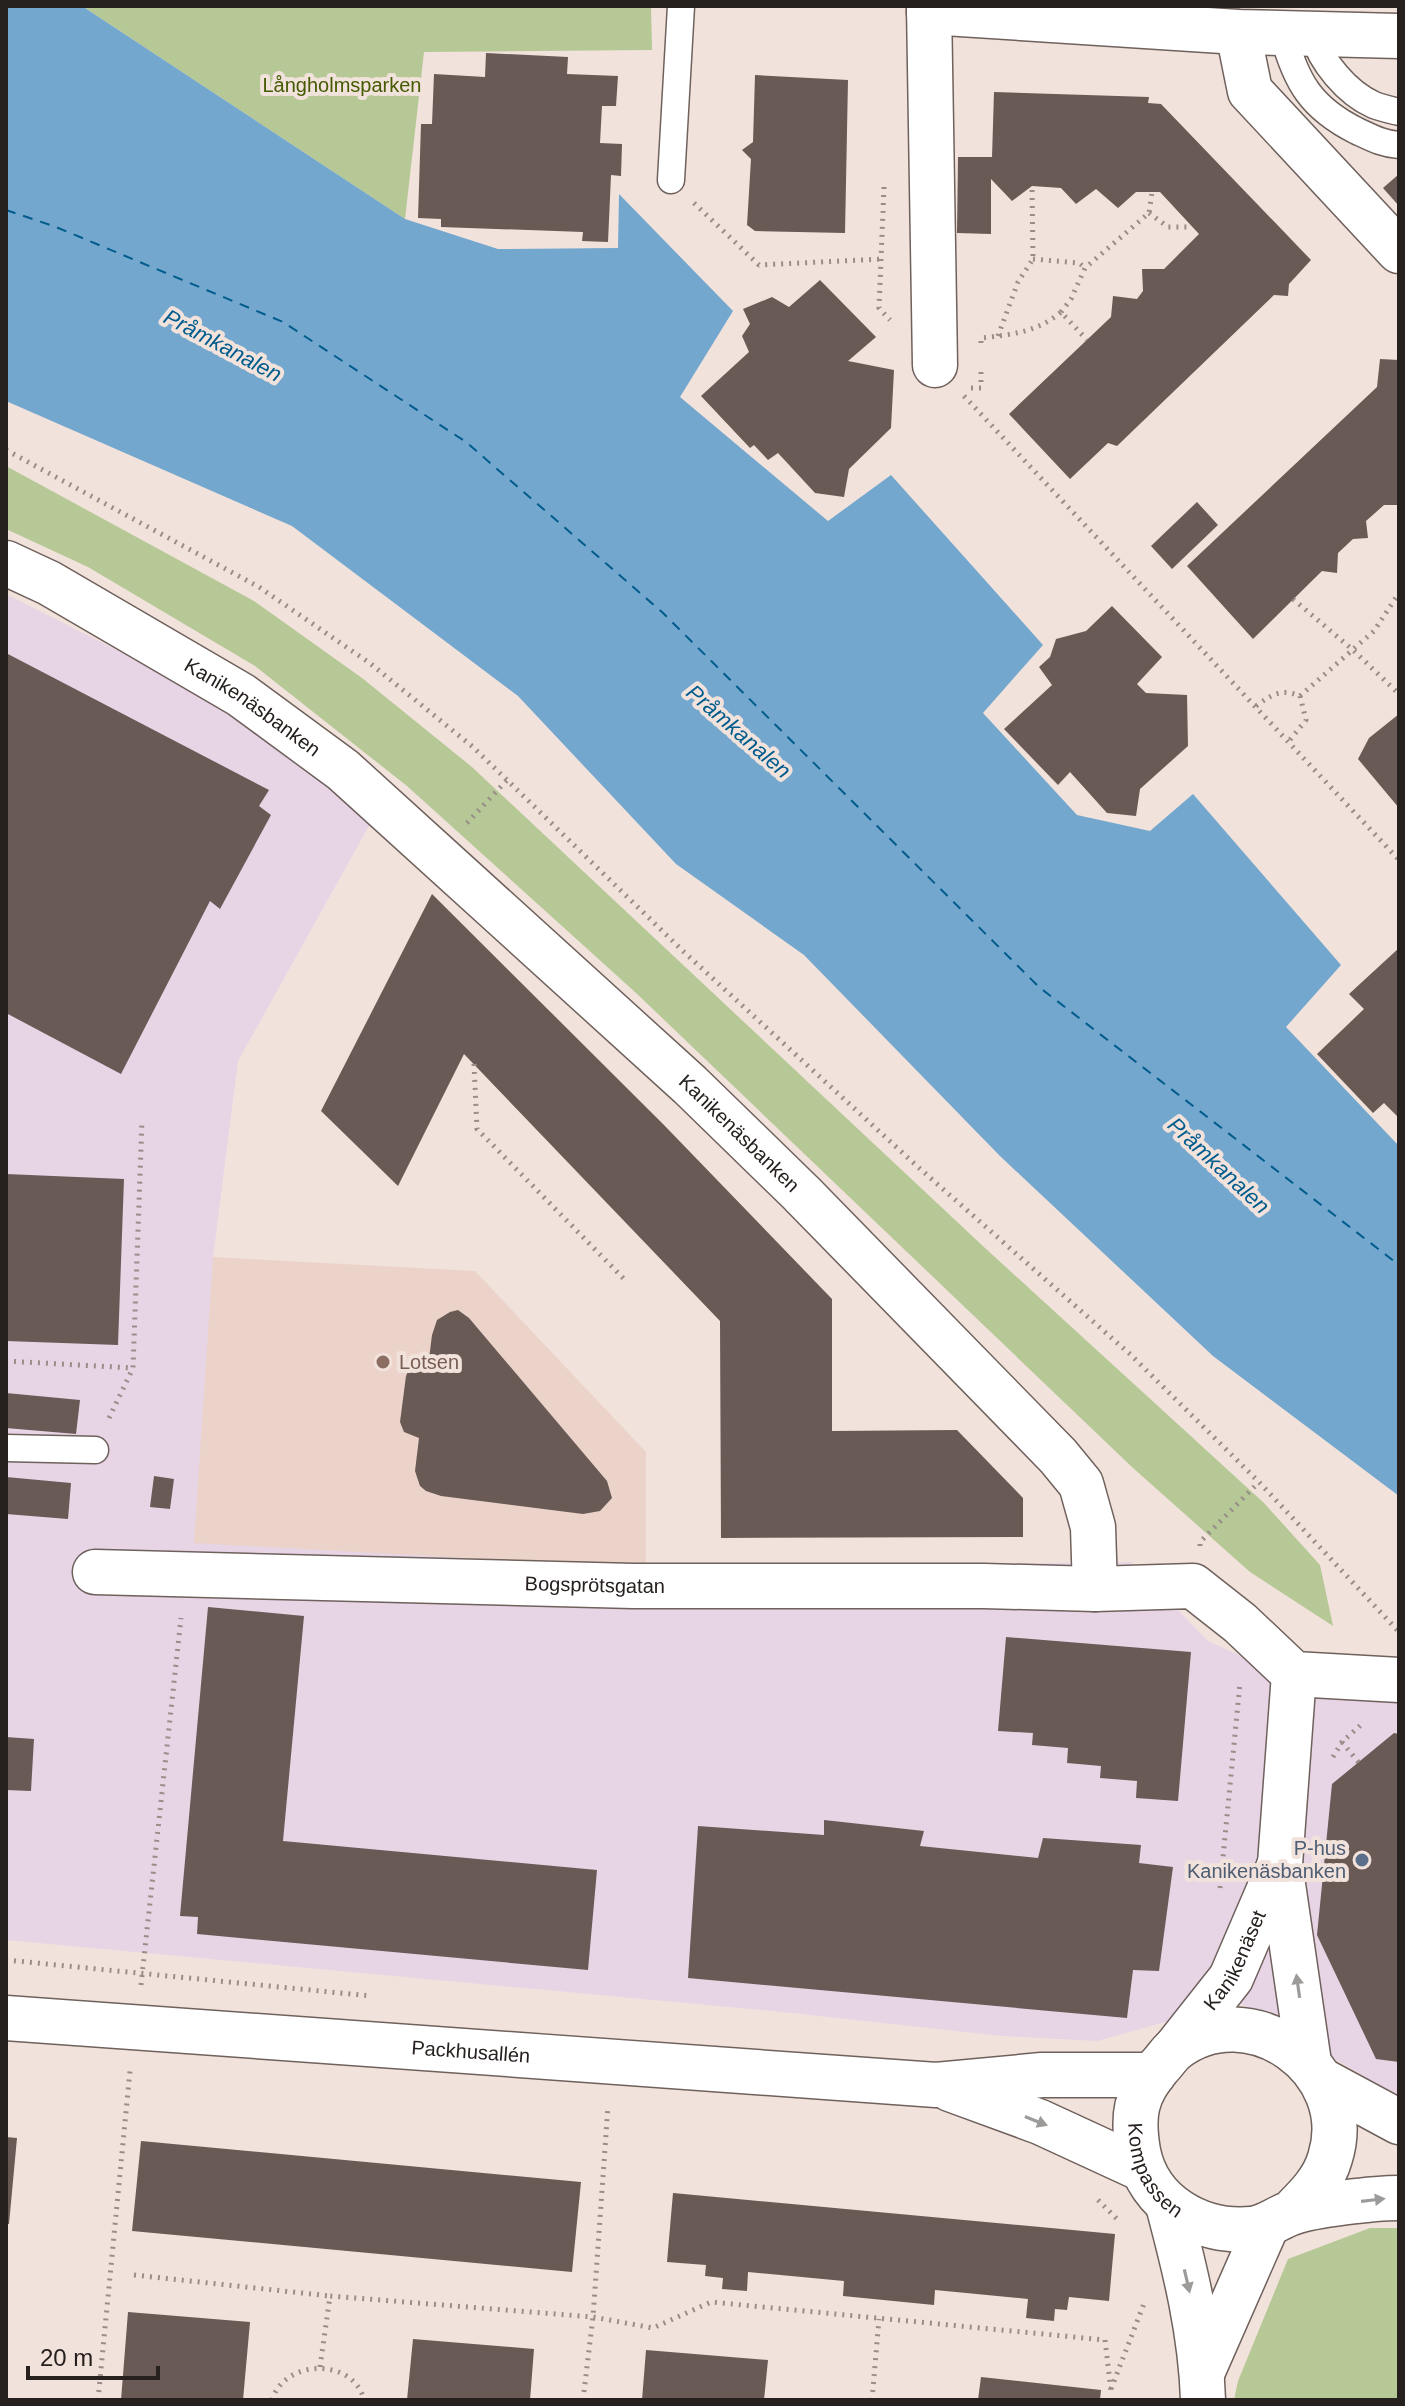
<svg xmlns="http://www.w3.org/2000/svg" width="1405" height="2406" viewBox="0 0 1405 2406" font-family="Helvetica,sans-serif">
<rect width="100%" height="100%" fill="#f2e2dc"/>
<path fill="#e7d5e6" d="M6 594 229 707 374 817 238 1061 213 1257 646 1568 1131 1562 1208 1641 1323 1693 1399 1703V2097L1238 2002 1097 2041 1002 2036 773 2011 6 1940Z"/>
<path fill="#ebd3ca" d="M213 1257 475 1271 646 1452V1568L194 1543Z"/>
<path fill="#b5c895" d="M82 6H651L652 50 424 52 405 219Z
M6 466 254 601 362 678 472 767 985 1248 1264 1503 1320 1565 1333 1626 1250 1572 1133 1468 635 992 407 786 255 666 88 567 6 529Z
M1370 2228H1399V2400H1234L1238 2381 1288 2259Z"/>
<path fill="#74a7ce" d="M6 6H82L405 219 498 249 618 248 619 194 733 311 680 397 828 521 891 475 1043 645 983 713 1077 815 1150 831 1193 794 1341 965 1286 1027 1399 1146V1496L1213 1356 1000 1156 804 955 676 864 518 696 292 526 6 401Z"/>
<g fill="none" stroke-linecap="round" stroke-linejoin="round">
<path stroke="#005c8d" stroke-width="2" stroke-dasharray="10 8" stroke-linecap="butt" d="M6 210 56 227 283 322 466 442 662 612 1039 987 1399 1265"/>
</g>
<path fill="#695a56" d="M486 53 568 57 567 74 618 76 616 106H602L600 143 622 144 621 176 611 175 608 242 582 241 583 232 441 227V219L418 218 421 124H432L434 74 485 77Z
M755 75 848 80 845 233 755 231 747 225 751 159 742 150 753 142Z
M994 92 1149 97 1148 103 1161 104 1311 260 1289 284 1288 296 1274 295 1117 446 1108 443 1070 479 1009 414 1111 317 1113 296 1137 299 1143 291 1142 269H1164L1199 234 1160 192H1136L1118 208 1096 189 1076 204 1061 188 1032 186 1012 201 991 179V234L957 233 958 157H992Z
M1399 174V206L1383 188Z
M820 280 876 337 848 361 894 370 891 428 849 469 844 497 815 493 778 453 768 460 754 445 750 448 701 396 749 352 742 336 750 324 743 309 772 297 789 307Z
M1380 359 1399 360V505H1384L1366 521 1368 538 1353 539 1338 553 1337 573 1322 571 1253 639 1187 566 1377 387Z
M1197 502 1218 525 1172 569 1151 546Z
M1112 606 1162 657 1137 684 1146 693 1187 695 1188 746 1140 789 1136 816 1107 813 1070 772 1058 785 1004 729 1052 685 1039 667 1050 657 1056 639 1086 631Z
M6 653 269 790 259 806 271 815 220 909 210 901 121 1074 6 1013Z
M1399 714V808L1358 759 1369 738Z
M432 894 663 1124 832 1299V1431L957 1430 1023 1498V1537L721 1538 720 1321 464 1054 398 1186 321 1111Z
M1399 948V1118L1384 1103 1373 1113 1317 1054 1364 1009 1349 994Z
M6 1174 124 1179 118 1345 6 1341Z
M458 1310 469 1318 607 1481 612 1498 600 1511 583 1514 441 1496 426 1491 420 1486 415 1471 419 1438 404 1432 400 1422 406 1376 411 1364 416 1360 429 1359 432 1335 437 1320 450 1312Z
M6 1393 80 1400 76 1434 6 1428Z
M154 1476 174 1479 170 1509 150 1507Z
M6 1477 71 1483 68 1519 6 1514Z
M208 1607 304 1616 283 1841 597 1870 588 1970 197 1934 198 1917 180 1916Z
M1006 1637 1191 1652 1178 1801 1136 1798 1137 1781 1100 1778 1101 1766 1067 1763 1068 1748 1032 1745 1033 1733 998 1731Z
M1394 1733 1399 1734V2062L1376 2059 1317 1935 1332 1784Z
M6 1737 34 1739 31 1791 6 1790Z
M824 1820 924 1831 920 1846 1038 1858 1043 1838 1141 1845 1139 1863 1173 1867 1159 1971 1133 1970 1127 2018 688 1978 698 1826 824 1835Z
M6 2137 17 2138 9 2224H6Z
M141 2141 581 2182 572 2272 132 2231Z
M673 2193 1115 2234 1109 2301 1069 2297 1067 2310 1055 2309 1054 2321 1026 2318 1028 2299 935 2290 934 2305 843 2296 844 2281 748 2272 747 2291 722 2289 723 2278 705 2276 706 2265 667 2262Z
M128 2312 250 2322 243 2400H121Z
M413 2339 534 2349 530 2400H407Z
M646 2350 768 2360 764 2400H642Z
M981 2377 1101 2390 1100 2400H978Z"/>
<g fill="none" stroke-linecap="round" stroke-linejoin="round">
<defs>
<path id="lane" d="M1283 34C1296 82 1311 108 1357 131 1372 138 1383 144 1399 145
M1313 34C1321 62 1347 93 1374 105 1382 108 1391 110 1399 112
M671 180 681 6
M6 1448 95 1450"/>
<g id="street">
<path d="M929 6 935 365"/>
<path d="M929 12 1238 32 1399 36"/>
<path d="M1238 32 1250 91 1399 251"/>
<path id="s1" d="M6 563 49 583 241 695 343 770 690 1085 801 1193 1058 1456 1081 1484 1093 1527 1095 1589"/>
<path id="s2" d="M95 1572 633 1586H984L1095 1589 1193 1586 1240 1623 1294 1674 1399 1680"/>
<path d="M1294 1674 1280 1864 1309 2063"/>
<path id="s3" d="M1175 2049 1231 1978 1280 1864"/>
<path d="M1168 2205C1185 2269 1201 2333 1203 2400"/>
<path d="M1202 2373 1267 2225"/>
</g>
<g id="secondary">
<path id="s4" d="M6 2018 936 2085 1042 2075H1153"/>
<path d="M1323 2081 1399 2122"/>
<path d="M950 2089 1040 2122 1142 2169"/>
<path id="s5" d="M1292 2212C1308 2196 1324 2180 1330 2158 1358 2069 1249 1992 1175 2049 1169 2054 1164 2062 1159 2067 1135 2095 1132 2116 1138 2151 1148 2204 1200 2234 1252 2229 1267 2227 1277 2218 1291 2213 1313 2205 1375 2198 1399 2198"/>
</g>
</defs>
<use href="#lane" stroke="#6f615c" stroke-width="29"/>
<use href="#street" stroke="#6f615c" stroke-width="47"/>
<use href="#secondary" stroke="#6f615c" stroke-width="47"/>
<path stroke="#998d89" stroke-width="5" stroke-dasharray="2 6" stroke-linecap="butt" d="M884 187 879 308 890 320
M694 203 759 265 882 259
M1149 213 1168 227H1192
M1033 259 1079 263 1085 268
M1061 312 1071 299 1085 268 1149 213 1152 192
M998 336 1018 282 1033 259 1032 186
M981 343V338C1010 335 1038 332 1061 312L1087 340
M971 388H981V369
M964 396 1399 860
M6 450 259 587 371 664 473 747 684 952 918 1167 1131 1355 1259 1482 1399 1632
M1293 599 1353 650 1399 694
M1300 696 1374 631 1399 593
M1256 706C1271 695 1281 688 1300 696L1306 720 1289 741
M467 823 507 780
M474 1064 477 1129 627 1282
M6 1361 133 1368
M109 1418 133 1368 142 1120
M1200 1546V1542L1259 1482
M1342 1742 1359 1763
M1333 1757 1342 1742 1363 1723
M1220 1888 1240 1683
M6 1960 371 1996
M141 1985 181 1618
M1098 2200 1119 2221
M134 2275 330 2296
M320 2367 330 2296 593 2317 653 2328 711 2302 1105 2340 1111 2391
M1111 2389 1145 2301
M98 2400 130 2071
M272 2400C285 2358 354 2358 364 2400
M583 2400 593 2317 608 2106
M872 2400 879 2319"/>
<use href="#lane" stroke="#fff" stroke-width="26"/>
<use href="#street" stroke="#fff" stroke-width="44"/>
<use href="#secondary" stroke="#fff" stroke-width="44"/>
</g>
<defs><path id="oneway-solid" d="M-6-.8H1V-3.2L6.5 0L1 3.2V.8H-6Z" transform="scale(2)"/></defs>
<g fill="#9d9b9a">
<use href="#oneway-solid" transform="translate(1298 1986) rotate(-98)"/>
<use href="#oneway-solid" transform="translate(1036 2121) rotate(22)"/>
<use href="#oneway-solid" transform="translate(1373 2200) rotate(-7)"/>
<use href="#oneway-solid" transform="translate(1187 2281) rotate(77)"/>
</g>
<circle fill="#8d6e63" stroke="#f2e2dc" stroke-width="3" cx="383" cy="1362" r="8"/>
<circle fill="#5c6f8a" stroke="#f2e2dc" stroke-width="3" cx="1362" cy="1860" r="8"/>
<g text-anchor="middle" stroke-width="8" stroke-linejoin="round" paint-order="stroke">
<g font-size="20" fill="#445b02" stroke="#f2e2dc">
<text x="342" y="92">Långholmsparken</text>
</g>
<g font-size="20" fill="#26201e" stroke="#f2e2dc">
<text dy="7" stroke="none"><textPath href="#s1" startOffset="286">Kanikenäsbanken</textPath></text>
<text dy="7" stroke="none"><textPath href="#s1" startOffset="934">Kanikenäsbanken</textPath></text>
<text dy="7" stroke="none"><textPath href="#s2" startOffset="500">Bogsprötsgatan</textPath></text>
<text dy="7" stroke="none"><textPath href="#s3" startOffset="108">Kanikenäset</textPath></text>
<text dy="7" stroke="none"><textPath href="#s4" startOffset="466">Packhusallén</textPath></text>
<text dy="7" stroke="none"><textPath href="#s5" startOffset="454">Kompassen</textPath></text>
</g>
<g font-size="20" fill="#785e54" stroke="#f2e2dc" text-anchor="start">
<text x="399" y="1369">Lotsen</text>
</g>
<g font-size="20" fill="#4e5e75" stroke="#f2e2dc" text-anchor="end">
<text x="1346" y="1855">P-hus<tspan x="1346" dy="23">Kanikenäsbanken</tspan></text>
</g>
<g font-size="22" font-style="italic" fill="#005c8d" stroke="#f2e2dc">
<text transform="translate(223 345) rotate(28)" y="8">Pråmkanalen</text>
<text transform="translate(739 731) rotate(41)" y="8">Pråmkanalen</text>
<text transform="translate(1219 1165) rotate(43)" y="8">Pråmkanalen</text>
</g>
</g>
<rect width="1405" height="2406" fill="none" stroke="#26201e" stroke-width="16"/>
<path d="M28 2366v12h130v-12" fill="none" stroke="#26201e" stroke-width="4"/>
<text x="40" y="2366" font-size="24" fill="#26201e" stroke="#f2e2dc" stroke-width="6" paint-order="stroke">20 m</text>
</svg>
